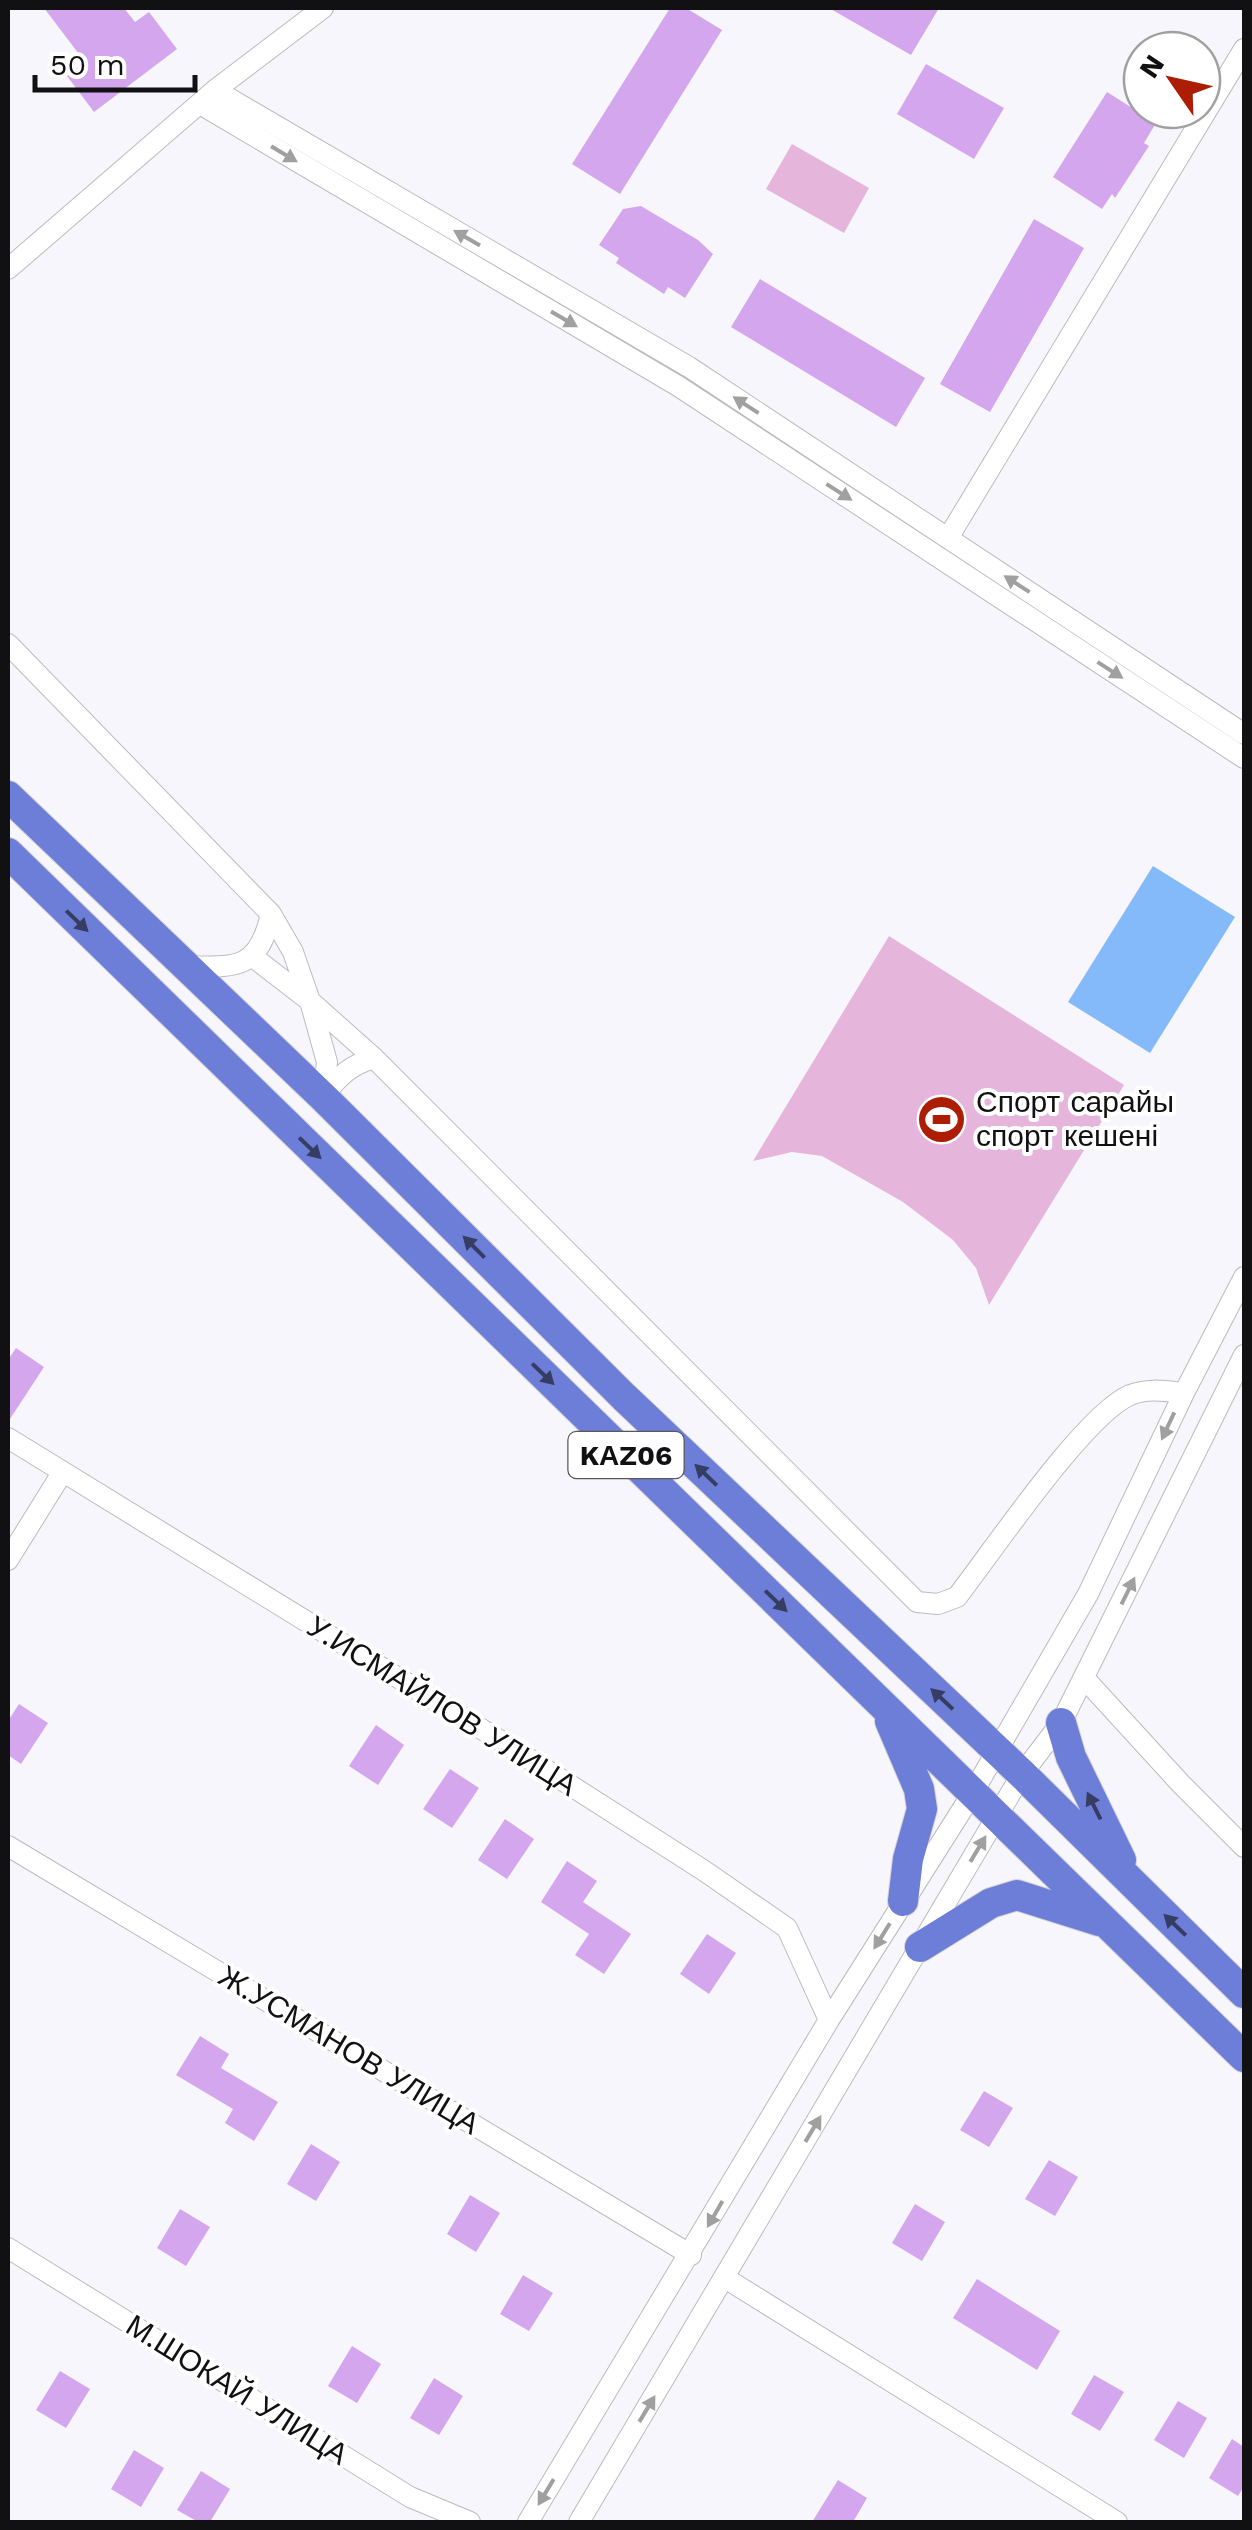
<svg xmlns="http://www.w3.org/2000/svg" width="1252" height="2530" viewBox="0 0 1252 2530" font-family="'Work Sans',sans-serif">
<rect width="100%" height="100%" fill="#f7f6fd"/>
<path fill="#e5b5dc" d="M792 144 869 188 844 233 766 189Z
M889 936 1124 1085 989 1305 976 1268 953 1240 903 1202 822 1156 792 1152 753 1161Z"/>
<path fill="#84b9fa" d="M1153 866 1235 917 1150 1053 1068 1002Z"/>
<path fill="#d4a6ed" d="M44 8H124L135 22 149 12 177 49 94 112 67 76 85 62Z
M670 8H686L722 30 620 194 572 164Z
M829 8H939L911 55Z
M926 64 1004 108 974 159 897 114Z
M1107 92 1156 123 1144 143 1149 146 1115 198 1112 194 1102 209 1053 177Z
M641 206 698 240 713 254 685 298 668 287 664 294 616 263 619 258 599 245 623 209Z
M1034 219 1084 248 990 412 940 384Z
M760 279 925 378 896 427 731 327Z
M16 1348 44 1367 8 1422V1360Z
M19 1704 48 1723 21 1764 8 1755V1721Z
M376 1725 404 1745 378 1785 349 1766Z
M450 1769 479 1788 452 1828 423 1809Z
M505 1819 534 1839 507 1879 478 1860Z
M567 1861 597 1881 583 1902 631 1934 604 1974 575 1955 589 1934 541 1902Z
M707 1934 736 1953 709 1994 680 1974Z
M200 2036 229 2054 221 2068 278 2102 254 2141 225 2123 233 2109 176 2075Z
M984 2091 1013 2108 989 2147 960 2130Z
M311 2144 340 2162 316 2201 287 2184Z
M1049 2160 1078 2177 1055 2216 1025 2199Z
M470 2195 500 2213 476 2252 447 2234Z
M915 2204 945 2222 922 2261 892 2243Z
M180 2209 210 2227 186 2266 157 2248Z
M523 2275 553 2293 529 2331 500 2314Z
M977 2279 1060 2331 1037 2370 953 2318Z
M352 2346 381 2364 357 2403 328 2386Z
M60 2371 90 2389 66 2428 36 2410Z
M1094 2375 1124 2392 1100 2431 1071 2414Z
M434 2378 463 2396 439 2435 410 2418Z
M1178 2401 1207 2418 1184 2458 1154 2440Z
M1232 2439 1244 2447V2486L1238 2496 1209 2478Z
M134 2450 164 2468 141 2507 111 2489Z
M201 2471 230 2489 210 2522H198L177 2510Z
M838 2480 867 2498 853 2522H812Z"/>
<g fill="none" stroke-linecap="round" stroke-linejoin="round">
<defs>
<path id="minor" d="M215 90 689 367 1244 734
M200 104 678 386 1244 758
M8 269 215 90 323 8
M948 538 1244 49
M8 644 271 914 293 952 310 1001 327 1062 323 1097
M253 957 310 1001 374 1058 917 1602 938 1604 957 1597C992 1552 1084 1415 1130 1395 1148 1388 1165 1391 1184 1393
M185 966C236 967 258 971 271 914
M325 1094C340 1075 351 1065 374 1058
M8 1438 501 1741 703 1870 787 1928 829 2020
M8 1560 62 1473
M1085 1679 1181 1784 1244 1847
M8 1846 691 2255
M8 2248 410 2497 470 2522
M725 2278 1117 2522
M528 2522 829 2020 972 1794 1088 1594 1184 1393 1244 1277
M579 2522 1022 1774 1061 1723 1244 1355"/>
<path id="highway" d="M8 796 323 1097 624 1397 1022 1774 1244 1993
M8 853 1244 2057
M890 1721 919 1789 922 1809 908 1859 903 1901
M1061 1723 1071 1757 1121 1860
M920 1947 991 1903 1017 1895 1099 1921"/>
</defs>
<use href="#minor" stroke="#bbbac1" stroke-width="22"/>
<use href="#highway" stroke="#d4d4d5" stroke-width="32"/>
<use href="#minor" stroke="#fff" stroke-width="20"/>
<use href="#highway" stroke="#6d7ed9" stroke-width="30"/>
</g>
<defs><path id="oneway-solid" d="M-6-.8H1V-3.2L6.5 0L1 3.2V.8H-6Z" transform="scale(2.5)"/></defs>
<g fill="#a0a0a1">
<use href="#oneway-solid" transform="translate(284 154) rotate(31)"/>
<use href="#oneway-solid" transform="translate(467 238) rotate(-150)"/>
<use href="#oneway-solid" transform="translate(564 319) rotate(30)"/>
<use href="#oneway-solid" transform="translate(746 405) rotate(-147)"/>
<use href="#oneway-solid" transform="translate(839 492) rotate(33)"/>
<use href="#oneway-solid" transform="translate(1017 584) rotate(-147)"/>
<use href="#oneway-solid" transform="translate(1110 670) rotate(33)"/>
<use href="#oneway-solid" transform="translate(1168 1426) rotate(115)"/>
<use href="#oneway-solid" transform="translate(1128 1591) rotate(-64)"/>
<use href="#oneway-solid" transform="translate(978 1849) rotate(-59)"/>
<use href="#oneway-solid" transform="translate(882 1936) rotate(122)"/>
<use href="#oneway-solid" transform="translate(813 2129) rotate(-59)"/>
<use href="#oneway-solid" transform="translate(715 2214) rotate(120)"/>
<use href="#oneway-solid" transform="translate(647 2409) rotate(-59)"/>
<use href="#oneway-solid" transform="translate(546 2492) rotate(121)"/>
</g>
<g fill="#363d62">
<use href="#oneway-solid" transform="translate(77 921) rotate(44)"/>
<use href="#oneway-solid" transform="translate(310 1148) rotate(44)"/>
<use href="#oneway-solid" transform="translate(474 1247) rotate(-135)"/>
<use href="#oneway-solid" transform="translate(543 1374) rotate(44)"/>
<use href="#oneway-solid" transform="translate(706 1475) rotate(-136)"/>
<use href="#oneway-solid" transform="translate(776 1601) rotate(44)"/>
<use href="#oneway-solid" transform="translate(942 1699) rotate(-137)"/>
<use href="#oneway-solid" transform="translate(1094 1806) rotate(-116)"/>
<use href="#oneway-solid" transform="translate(1175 1925) rotate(-136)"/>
</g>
<defs>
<symbol id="stadium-disc" viewBox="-11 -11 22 22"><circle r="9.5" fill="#ac1d03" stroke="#fff"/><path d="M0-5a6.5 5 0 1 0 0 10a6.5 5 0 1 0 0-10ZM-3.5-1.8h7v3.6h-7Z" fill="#fff"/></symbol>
</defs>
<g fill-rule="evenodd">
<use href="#stadium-disc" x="914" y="1092" width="55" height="55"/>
</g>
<g text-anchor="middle" stroke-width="8" stroke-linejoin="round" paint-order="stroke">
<rect fill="#fff" stroke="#58585a" stroke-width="2.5" x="568.5" y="1432" width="115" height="46" rx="8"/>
<g font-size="28" font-weight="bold" fill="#111113">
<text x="626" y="1465">KАZ06</text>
</g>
<g font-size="30" fill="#111113" stroke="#fff" text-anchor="start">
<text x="976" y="1112">Спорт сарайы<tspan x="976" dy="34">спорт кешені</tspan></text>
</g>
<g font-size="30" fill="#111113" stroke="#fff">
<text transform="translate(442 1706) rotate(32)" y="10">У.ИСМАЙЛОВ УЛИЦА</text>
<text transform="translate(349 2050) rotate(31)" y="10">Ж.УСМАНОВ УЛИЦА</text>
<text transform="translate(237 2390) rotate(32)" y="10">М.ШОКАЙ УЛИЦА</text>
</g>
</g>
<rect width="1252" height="2530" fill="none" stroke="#111113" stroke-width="20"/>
<g transform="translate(1172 80) rotate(304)"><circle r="48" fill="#ffffff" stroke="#a0a0a1" stroke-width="2.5"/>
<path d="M0-8L18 38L0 25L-18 38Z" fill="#ac1d03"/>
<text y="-15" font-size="28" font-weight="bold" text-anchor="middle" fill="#111113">N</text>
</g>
<path d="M35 75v15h160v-15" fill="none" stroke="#111113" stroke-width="5"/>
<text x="50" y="75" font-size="30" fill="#111113" stroke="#ffffff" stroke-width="8" paint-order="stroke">50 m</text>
</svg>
